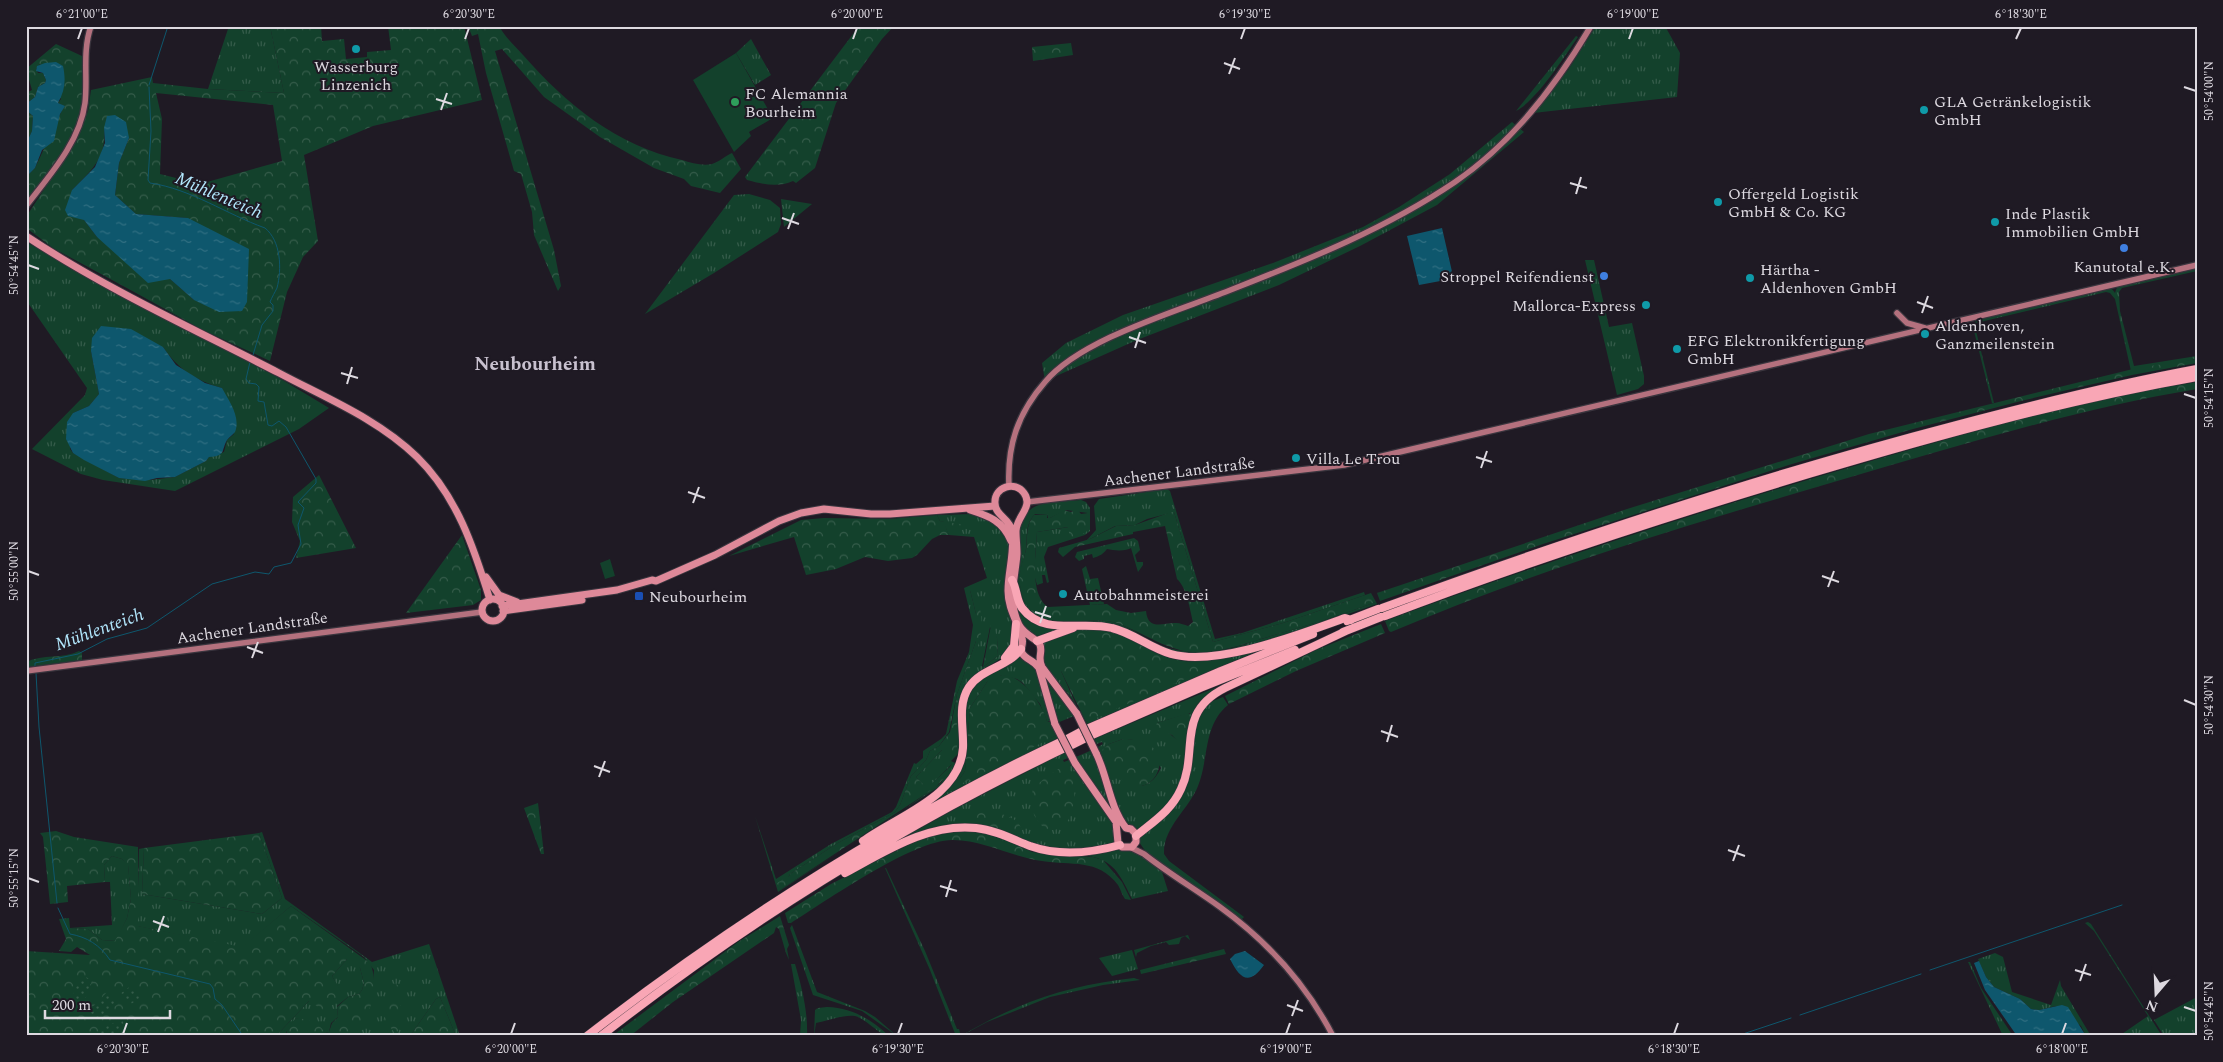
<svg xmlns="http://www.w3.org/2000/svg" width="2223" height="1062" viewBox="0 0 2223 1062" font-family="Spectral,serif">
<defs>
<pattern id="grass-tufts" width="24" height="20" patternUnits="userSpaceOnUse" patternTransform="scale(1.25)"><rect width="24" height="20" fill="#13412c"/><path d="M3 7l-1-3M5 7V3M7 7l1-3M15 17l-1-3M17 17v-4M19 17l1-3" fill="none" stroke="#355c4a"/></pattern>
<pattern id="forest-crowns" width="20" height="18" patternUnits="userSpaceOnUse" patternTransform="scale(1.25)"><rect width="20" height="18" fill="#13412c"/><path d="M2 6a3 3 0 1 1 6 0M12 15a3 3 0 1 1 6 0" fill="none" stroke="#355c4a"/></pattern>
<pattern id="garden-dots" width="8" height="8" patternUnits="userSpaceOnUse" patternTransform="scale(1.25)"><rect width="8" height="8" fill="#13412c"/><path d="M2 2h.1M6 6h.1" fill="none" stroke="#355c4a" stroke-width="1.8" stroke-linecap="round"/></pattern>
<pattern id="water-ripples" width="26" height="14" patternUnits="userSpaceOnUse" patternTransform="scale(1.25)"><rect width="26" height="14" fill="#0e576d"/><path d="M2 4q2-2 4 0t4 0M15 11q2-2 4 0t4 0" fill="none" stroke="#316f82"/></pattern>
</defs>
<rect width="100%" height="100%" fill="#1f1a24"/>
<path fill="url(#grass-tufts)" fill-rule="evenodd" d="M229 26H270L284 93 208 89Z
M1596 26H1665L1680 53 1677 97 1533 113 1568 70Z
M1576 36 1578 37C1564 57 1537 100 1516 111Z
M751 39 771 75 755 85 736 53Z
M1512 122 1524 132 1437 205 1360 246 1279 285 1137 340 1045 381 1042 363 1066 343 1123 315 1273 263 1363 227 1399 207 1450 174Z
M749 194 770 200 780 208 781 224 778 232 714 273 645 314 734 195Z
M781 199 812 204 784 227Z
M26 242 162 317 281 379 329 408 299 429 175 491 103 480 81 474 32 449 85 395 87 388 26 300ZM163 347C179 370 195 380 222 388L234 434 227 440 224 452 209 457 206 461 175 477 150 480 119 478 73 453 70 449 73 413 89 406 99 394 91 351Z
M1585 260H1594L1609 327 1632 323 1644 376V384L1638 389 1617 395Z
M2197 268V271L2122 288 2119 292 2120 311 2134 366 2197 356V359L2131 371 2115 299 2110 293 2106 292 1976 323 1975 327 1994 403H1992L1973 327H1975V322L1977 320 2108 289H2112L2115 293 2117 287Z
M1167 489 1170 491 1215 639 1242 633 1364 592 1365 595 1283 623 1213 642 1174 512 1147 519 1135 525 1115 526 1086 541 1096 530 1094 506 1099 499Z
M1081 500 1086 502 1090 508V531L1085 535 1048 547 1044 557 1049 582 1047 583 1045 575H1042L1043 583 1037 585 1034 574 1037 532 1069 527 1088 513 1066 510 1050 518H1048V514H1035C1022 528 1030 541 1024 557 1020 570 1018 585 1023 598 1039 636 1086 614 1116 623 1131 628 1145 638 1160 645 1179 653 1200 653 1220 650 1237 648 1254 641 1271 636 1306 626 1341 615 1376 602L1377 604C1326 621 1226 663 1176 652 1153 647 1134 628 1110 624 1087 620 1057 630 1036 617 1010 599 1020 573 1020 548 1020 533 1017 521 1030 510 1041 500 1067 502 1081 500Z
M972 514C985 516 990 518 998 527 1021 551 1003 568 1005 595 1006 610 1017 629 1012 644 1005 664 981 664 970 681 964 690 960 740 959 753L951 761 957 764 950 776 940 786 778 892 755 816 776 879 831 844 892 812 896 807 914 763 916 764 923 758V751L941 739 946 734 957 681 969 652 973 625 964 588 987 578 974 537 949 535 944 524 972 529 940 521 937 515ZM970 590C997 633 966 663 957 704 954 719 958 734 956 750H942L916 777 927 789 952 764 941 783 895 816 780 890 790 874 836 844 895 812 900 805 911 776 926 760 930 751 939 746 949 732 957 694 976 641V614ZM990 627 997 638 998 656 983 667 982 666Z
M1134 538 1138 541 1140 550 1135 555 1137 562H1143V565L1138 572 1131 548C1127 551 1115 551 1107 549 1103 554 1100 556 1093 558L1092 554 1084 556V559L1079 561 1075 557 1077 552Z
M1086 566 1090 579 1098 578 1104 604 1090 605 1082 569Z
M1014 591 1024 613 1065 629C1059 632 1050 638 1043 638 1019 641 1017 607 1014 591Z
M1081 628 1116 630 1167 655 1258 651 1087 724 1086 722 1191 662 1163 656 1123 635 1061 671 1078 709C1064 680 1041 681 1042 643L1059 634Z
M1019 655 1024 660 1035 665C1042 683 1043 703 1051 721H1047L1040 704 1023 683 1017 679 1002 675 987 682 970 708 965 771 959 780 1057 735 1058 738 923 807 958 774 964 706 973 685Z
M1276 662 1198 709 1185 768 1172 802 1138 831C1134 829 1127 826 1124 823 1109 801 1109 770 1098 747L1103 744 1102 742 1097 744 1094 739ZM1190 713 1188 725 1177 740 1157 723ZM1123 739C1145 738 1150 752 1161 768 1149 792 1133 790 1117 773 1113 770 1108 765 1107 760 1106 757 1106 752 1105 748L1109 744Z
M1040 667 1074 716 1057 723Z
M1223 697 1228 705C1203 725 1209 759 1198 786 1189 809 1163 827 1164 854L1169 861 1244 917 1241 920 1154 858 1146 852 1139 842 1140 836C1154 826 1173 815 1178 798 1187 774 1187 719 1209 703 1213 700 1219 699 1223 697Z
M1092 750 1093 754 1117 819 1077 762 1076 757Z
M1065 752 1068 758 1063 760 1064 762 1069 760 1085 785 1107 810 1116 830 1114 835 1115 844 1104 848 1055 850 955 826 894 843 955 809Z
M262 832 285 899 372 962 429 944 460 1036H456L440 997 436 999 410 1036H350L371 1000 374 970 364 957 291 906 242 948 137 926 139 849 144 848 142 894 262 914 282 898 259 833Z
M1117 849 1136 852 1162 872 1168 891 1132 899C1117 868 1112 858 1076 854Z
M112 856 122 859 128 864 131 899 127 918 116 941 102 940 88 929 70 928 112 925 110 882H105L104 865Z
M885 868H886L925 951 957 1029H959L960 1033 956 1036 930 970Z
M2088 922 2091 924 2162 1036H2119L2148 1016 2094 931 2085 923Z
M792 925 817 992 865 1011 875 1017 897 1036 862 1011 813 995 790 928Z
M1188 935 1190 940 1185 936 1181 938 1179 944 1169 945 1166 942 1151 946 1137 953 1136 957 1134 950Z
M1132 950 1138 969 1112 976 1099 958Z
M1995 953 2003 957 2012 992 2051 1005 2060 980 2061 986 2091 1036H2086L2081 1026 2056 1006 2039 1010 2031 1009 2020 999 1994 987 1986 977 1978 959Z
M347 959H354L360 968 364 983 362 990 359 994 348 997 337 1006 338 1017 331 1023 329 1032 325 1033 305 1021 296 1018 286 1032 288 1036H276L309 1001 343 996 332 976Z
M1968 962H1970L1981 988 2013 1036H2003Z
M791 964H795C802 988 808 1011 807 1036H800L801 1020Z
M1134 978 1140 980 1103 985 1050 997 987 1022 961 1036C1018 1002 1069 985 1134 978Z
M2197 997V1036H2164L2154 1020Z
M827 1007C852 1008 871 1019 889 1036 880 1036 867 1019 855 1016 844 1014 827 1021 816 1023L814 1036 815 1010 818 1008Z"/>
<path fill="url(#forest-crowns)" fill-rule="evenodd" d="M270 26H321L322 41 344 39 346 59 367 57V52L391 50 388 26H464L482 100 373 126 304 155 318 241 303 257 287 292 270 361 203 330 136 293 53 248 29 230 26 226V217L75 142 88 111 91 90 152 77 153 83 208 89 284 93ZM156 93 273 105 282 161 200 184 160 174 162 119ZM104 128 129 138 119 163 115 195 136 214 188 218 194 300 170 279 97 237 84 220 72 190C91 171 107 158 104 128Z
M468 26H499C505 37 515 46 523 55 566 104 617 146 682 160 691 163 703 166 712 164 719 162 725 156 732 153L741 169 720 193 691 186 684 179 654 168 600 137 544 97 502 49 495 51 554 250 561 286 558 291 534 235 532 212 521 174 514 171 486 73 478 34 472 36Z
M859 26H894L882 39 836 103 815 168 796 183 793 181C778 188 762 184 747 180L745 177Z
M1071 43 1073 55 1033 61 1032 47Z
M56 44 82 56V105L79 118 71 138 62 154 26 201V177L35 168 64 106 58 103 61 99 40 64 36 69 38 73H43L46 80 45 83 38 87 35 97 26 104V93L32 90 26 69Z
M26 110 33 116 32 131 26 144Z
M2197 359V363L2132 375 2025 400 1913 429 1792 464 1543 544 1380 601 1377 593 1627 509 1869 434 2137 368Z
M2197 382V389C2077 409 1961 445 1844 479 1691 524 1539 569 1391 632L1389 631 1385 621C1541 563 1698 512 1858 465 1967 433 2084 399 2197 382Z
M319 475 356 548 296 558 300 541 292 522 293 497Z
M1077 509 1081 514 1088 513 1089 529 1085 533 1070 538 1068 527 1037 532C1036 552 1029 595 1048 607L1107 604 1116 610 1131 613 1146 611C1148 632 1165 622 1176 623 1180 623 1185 625 1188 626L1193 622C1190 610 1187 588 1177 579L1165 526 1133 532V534L1075 547 1063 557 1058 552 1059 548 1090 539 1116 526 1135 525 1171 512H1174L1213 642 1283 623 1371 593 1376 602C1341 615 1306 626 1271 636 1249 643 1227 650 1205 652 1170 655 1147 633 1116 623 1086 614 1038 636 1023 598 1018 585 1019 570 1024 557 1030 541 1023 529 1034 515L1048 514 1047 518H1050L1064 510 1071 512Z
M937 515 940 521 973 526V530L945 525 949 535H940L932 539 917 555 912 558 888 561 865 557 836 569 806 575 794 537 729 556 801 520 824 518 889 519Z
M462 535 481 590V600L473 605 406 613Z
M972 589C998 634 964 666 957 708 954 723 964 749 950 759L942 750 916 777 927 788 953 764 951 771 936 787 780 890 777 883 789 876 790 874 836 844 895 812 900 805 911 776 926 760 930 751 939 746 950 732 957 694 976 641V614L970 590Z
M1381 624 1385 633 1296 671 1229 704 1225 696 1316 650Z
M991 625 994 626 997 638 998 656 983 667Z
M1092 630 1123 635 1156 653 1172 659 1191 662 1208 661 1210 668 1086 722 1061 671 1063 643 1075 631Z
M79 651 82 653V660L26 667V662C43 654 63 659 79 651Z
M1002 675C1023 675 1042 704 1047 721L1050 722 1057 735 957 786 959 780 965 771 970 708 987 682 991 678Z
M1188 713 1192 715 1191 717 1183 742 1180 744 1172 735 1155 728 1157 723Z
M1123 739C1197 736 1142 838 1101 751L1109 744Z
M1066 764 1068 765C1076 780 1078 811 1065 824 1050 839 1035 823 1032 808 1030 801 1032 795 1033 788L1045 778Z
M538 803 544 854H541L524 808Z
M984 811 993 815 997 812C1008 817 1018 818 1022 830L1015 835 998 828 962 823 966 816 975 815Z
M957 830 976 831 1015 843 1032 852 1093 857 1103 860 1122 882 1131 900 1125 899C1122 895 1121 890 1118 885 1098 858 1071 866 1042 861 1011 857 984 840 953 840 914 839 826 901 791 923H788L785 913 831 884 898 850 928 836Z
M56 831 74 837 138 847V926L242 947 291 906 370 963C378 978 372 1011 362 1025 359 1029 354 1032 350 1036H288L286 1030 296 1018C307 1019 319 1022 325 1033L329 1032 332 1023 338 1017 337 1007 348 997 359 994 362 990 364 983 360 968 353 965 354 960 347 959 332 976 344 996 324 1011 309 1001 276 1036H26V951L90 955 77 947 71 952 59 951 66 939 59 919 69 918 70 928 88 929 102 940 115 941 127 918 131 899 128 865 122 859 112 856 104 865 105 882 67 886 68 902 50 904 43 837 40 833Z
M259 833 282 898 262 914 142 894 144 848Z
M780 916 789 945 787 949 789 960 786 953 779 929 776 927 774 933 673 1002 630 1036H612L738 942Z
M1224 949 1226 954 1141 974 1140 970Z
M394 983C404 988 401 995 400 1005L407 1010 402 1017 398 1033H395L389 1026 381 1032C380 1016 395 1010 387 993Z
M440 997 456 1036H410L436 999Z"/>
<path fill="url(#garden-dots)" d="M84 976 93 981 90 985 93 987 80 1005 71 1000 79 980 82 981Z
M132 985 140 998 128 1006 120 994Z
M107 992 114 996 118 1004 94 1020 88 1012Z
M122 1019 127 1034 100 1036 99 1030Z"/>
<path fill="#13412c" d="M736 53 773 118 749 132 751 136 734 152 693 80Z
M610 559 615 576 605 579 600 563Z"/>
<path fill="url(#water-ripples)" d="M56 62 63 66C66 80 65 91 58 103L65 106 60 114 54 141 42 150 35 168 26 177V144L32 131 33 116 26 110V104L35 97 38 87 45 83 46 80 43 73 36 71 37 66 45 63Z
M115 115 126 122 129 138 119 163 115 195 136 214 188 218 249 249 247 302 242 311 219 312 194 300 170 279 148 283 97 237 84 220 68 216 65 210 72 190 95 167 105 143 104 128 107 116Z
M1442 228 1453 276 1451 279 1419 285 1407 236Z
M101 326 131 329 163 347 176 365 205 383 222 388C229 401 241 417 235 432 233 435 229 437 227 440 221 451 226 456 209 457L206 461 175 477 157 478 145 481 119 478 84 460 73 453 66 439 67 422 73 413 89 406 99 394 91 351 92 338Z
M1245 951 1264 965C1249 986 1240 979 1230 959L1235 954Z
M1979 961 1986 977 1994 987 2020 999 2031 1009 2039 1010 2062 1005 2068 1007 2086 1036H2017L1985 990 1974 963Z"/>
<g fill="none" stroke-linecap="round" stroke-linejoin="round">
<path stroke="#0e576d" stroke-width="1" d="M149 85 168 26
M149 87 151 131 148 180 150 183C191 189 226 214 265 228 281 241 282 269 277 288 275 292 272 297 270 302L273 305V311L262 325 253 355
M35 666V663L78 654 107 639 147 628 212 584 255 572 269 574 274 567 291 563 301 544 298 525 304 508 298 502 316 483V479L286 427 279 421 272 426 268 425 264 402 258 401 259 387 256 384 249 383 246 379 250 362
M36 673 39 727 57 903
M58 908 70 934C87 937 100 945 110 960L210 984 213 988 215 999 222 1005 243 1036
M1930 970 2122 905
M1800 1015 1921 974
M1743 1034 1791 1018"/>
<defs>
<path id="secondary" d="M26 206C49 176 80 142 85 103 88 77 82 52 91 26
M1897 313 1907 323 1925 328
M1009 486C1007 445 1018 413 1045 382 1082 338 1179 311 1233 289 1310 259 1387 228 1455 182 1511 144 1557 84 1591 26
M1027 502 1344 465 2197 265
M26 671 482 612
M1130 847 1144 854C1168 873 1195 889 1220 907 1267 941 1306 984 1333 1036"/>
<path id="primary" d="M26 236C106 289 194 329 279 373 326 398 378 419 417 457 457 496 474 548 490 600
M970 510C989 516 1003 521 1011 541
M486 577 499 595 517 602
M482 610a11 11 0 1 1 22 0a11 11 0 1 1-22 0Z
M502 606 617 590 652 580 656 581 715 555 779 521 801 513 824 509 871 514H890L995 506
M503 611 582 600
M1055 724 1039 668C1034 660 1026 660 1022 653 1020 647 1024 644 1022 638 1018 622 1008 609 1008 591 1008 571 1015 552 1012 531 1010 518 995 516 995 503 994 487 1015 480 1024 493 1034 507 1016 517 1016 531 1016 539 1017 546 1017 554 1015 580 1007 600 1019 625 1025 636 1038 639 1040 645 1043 652 1037 658 1042 667L1077 714
M1075 763 1116 822 1118 843 1122 847H1132L1136 842V834L1131 829 1126 828C1109 806 1108 777 1096 753"/>
<path id="motorway" d="M1012 580C1017 588 1016 600 1022 608 1044 637 1082 620 1112 628 1133 633 1150 648 1171 654 1217 667 1300 634 1345 618L1351 620
M1382 608C1571 539 1761 476 1956 425 2036 404 2115 384 2197 369
M1385 616C1524 563 1666 517 1809 474 1936 436 2066 400 2197 377
M1347 621 1378 609
M1343 632 1381 617
M1037 641 1073 628
M1005 658 1014 646 1016 624
M1089 728 1221 671 1313 634
M1092 735 1200 688 1295 650
M1067 739 1082 731
M1070 746 1086 738
M1136 836C1154 821 1171 811 1181 789 1199 751 1175 713 1225 688L1346 631
M863 841C897 816 960 797 963 748 964 728 957 705 969 687 982 668 1008 667 1021 649
M845 873C886 851 928 823 976 828 995 830 1012 839 1030 846 1058 856 1091 853 1120 845
M587 1036C734 922 892 822 1060 742
M601 1036C744 924 900 827 1063 749"/>
</defs>
<use href="#secondary" stroke="#3a353e" stroke-width="8"/>
<use href="#primary" stroke="#3a353e" stroke-width="9"/>
<use href="#motorway" stroke="#3a353e" stroke-width="9"/>
<use href="#secondary" stroke="#b4717e" stroke-width="5.5"/>
<use href="#primary" stroke="#de8999" stroke-width="7"/>
<use href="#motorway" stroke="#f9a6b5" stroke-width="8"/>
<defs>
<path id="primary-bridge" d="M1077 714 1096 753
M1055 724 1075 763"/>
</defs>
<use href="#primary-bridge" stroke="#3a353e" stroke-width="9" stroke-linecap="butt"/>
<use href="#primary-bridge" stroke="#de8999" stroke-width="7"/>
</g>
<path fill="none" stroke="#ddd9e0" stroke-width="2" d="M78 39 82 28M465 39 469 28M853 39 857 28M1241 39 1245 28M1629 39 1633 28M2016 39 2021 28M1224 63 1240 69M1229 74 1235 58M2184 87 2196 91M436 99 452 104M441 110 447 93M1570 183 1587 188M1576 194 1581 177M782 218 799 224M788 229 794 213M28 265 39 269M1917 302 1933 308M1922 313 1928 296M1129 337 1146 343M1135 348 1140 332M341 373 358 378M347 384 352 367M2184 394 2196 398M1476 457 1492 462M1481 468 1487 451M688 492 705 498M693 503 699 487M28 571 39 575M1822 576 1839 582M1828 587 1834 571M1035 612 1051 617M1040 623 1046 606M247 647 263 653M252 658 258 642M2184 700 2196 705M1381 731 1398 737M1387 742 1392 725M594 766 610 772M599 777 605 761M1728 850 1745 856M1733 861 1739 845M28 878 39 882M940 886 957 891M946 897 951 880M153 921 169 927M158 932 164 916M2075 970 2091 975M2080 981 2086 964M1287 1005 1303 1011M2184 1007 2196 1011M1292 1016 1298 1000M123 1034 127 1023M511 1034 515 1023M898 1034 902 1023M1286 1034 1290 1023M1674 1034 1678 1023M2062 1034 2066 1023"/>
<g fill="#0f9aa8" stroke="#1f1a24" stroke-width="2">
<circle cx="356" cy="49" r="5"/>
<circle cx="1924" cy="110" r="5"/>
<circle cx="1718" cy="202" r="5"/>
<circle cx="1995" cy="222" r="5"/>
<circle cx="1750" cy="278" r="5"/>
<circle cx="1646" cy="305" r="5"/>
<circle cx="1925" cy="334" r="5"/>
<circle cx="1677" cy="349" r="5"/>
<circle cx="1296" cy="458" r="5"/>
<circle cx="1063" cy="594" r="5"/>
</g>
<circle fill="#2e9e5b" stroke="#1f1a24" stroke-width="2" cx="735" cy="102" r="5"/>
<g fill="#3f7fe0" stroke="#1f1a24" stroke-width="2">
<circle cx="2124" cy="248" r="5"/>
<circle cx="1604" cy="276" r="5"/>
</g>
<rect fill="#1a4fb4" stroke="#1f1a24" stroke-width="2" x="634" y="591" width="10" height="10" rx="2.5"/>
<g text-anchor="middle" stroke-width="4" stroke-linejoin="round" paint-order="stroke">
<g font-size="16" fill="#ddd9e0" stroke="#1f1a24" text-anchor="start">
<text x="356" y="72" text-anchor="middle">Wasserburg<tspan x="356" dy="18">Linzenich</tspan></text>
<text x="745" y="99">FC Alemannia<tspan x="745" dy="18">Bourheim</tspan></text>
<text x="1934" y="107">GLA Getränkelogistik<tspan x="1934" dy="18">GmbH</tspan></text>
<text x="1728" y="199">Offergeld Logistik<tspan x="1728" dy="18">GmbH &amp; Co. KG</tspan></text>
<text x="2005" y="219">Inde Plastik<tspan x="2005" dy="18">Immobilien GmbH</tspan></text>
<text x="2124" y="272" text-anchor="middle">Kanutotal e.K.</text>
<text x="1760" y="275">Härtha -<tspan x="1760" dy="18">Aldenhoven GmbH</tspan></text>
<text x="1594" y="282" text-anchor="end">Stroppel Reifendienst</text>
<text x="1636" y="311" text-anchor="end">Mallorca-Express</text>
<text x="1935" y="331">Aldenhoven,<tspan x="1935" dy="18">Ganzmeilenstein</tspan></text>
<text x="1687" y="346">EFG Elektronikfertigung<tspan x="1687" dy="18">GmbH</tspan></text>
<text x="1306" y="464">Villa Le Trou</text>
<text x="1073" y="600">Autobahnmeisterei</text>
<text x="649" y="602">Neubourheim</text>
</g>
<g font-size="16" fill="#ddd9e0" stroke="#1f1a24">
<text transform="translate(1179 471) rotate(-7)" y="6">Aachener Landstraße</text>
<text transform="translate(252 627) rotate(-8)" y="6">Aachener Landstraße</text>
</g>
<g font-size="18" font-style="italic" fill="#b2e7fd" stroke="#1f1a24">
<text transform="translate(219 195) rotate(23)" y="6">Mühlenteich</text>
<text transform="translate(99 629) rotate(-20)" y="6">Mühlenteich</text>
</g>
<g font-size="19" font-weight="bold" fill="#c8c1cf" stroke="#1f1a24">
<text x="535" y="370">Neubourheim</text>
</g>
</g>
<rect width="2223" height="1062" fill="none" stroke="#1f1a24" stroke-width="55"/>
<g transform="translate(2156 994) rotate(199)" stroke="#1f1a24" stroke-width="4" paint-order="stroke">
<path d="M0-4L9 19L0 12L-9 19Z" fill="#ddd9e0"/>
<text y="-8" font-size="14" font-weight="bold" text-anchor="middle" fill="#ddd9e0">N</text>
</g>
<path d="M45 1010v8h125v-8" fill="none" stroke="#ddd9e0" stroke-width="2.5"/>
<text x="52" y="1010" font-size="15" fill="#ddd9e0" stroke="#1f1a24" stroke-width="4" paint-order="stroke">200 m</text>
<rect x="28" y="28" width="2168" height="1006" fill="none" stroke="#ddd9e0" stroke-width="2"/>
<g font-size="12" text-anchor="middle" fill="#ddd9e0">
<text x="82" y="18">6°21'00"E</text>
<text x="469" y="18">6°20'30"E</text>
<text x="857" y="18">6°20'00"E</text>
<text x="1245" y="18">6°19'30"E</text>
<text x="1633" y="18">6°19'00"E</text>
<text x="2021" y="18">6°18'30"E</text>
<text transform="translate(2209 91) rotate(-90)" y="4">50°54'00"N</text>
<text transform="translate(14 265) rotate(-90)" y="4">50°54'45"N</text>
<text transform="translate(2209 398) rotate(-90)" y="4">50°54'15"N</text>
<text transform="translate(14 571) rotate(-90)" y="4">50°55'00"N</text>
<text transform="translate(2209 705) rotate(-90)" y="4">50°54'30"N</text>
<text transform="translate(14 878) rotate(-90)" y="4">50°55'15"N</text>
<text transform="translate(2209 1011) rotate(-90)" y="4">50°54'45"N</text>
<text x="123" y="1053">6°20'30"E</text>
<text x="511" y="1053">6°20'00"E</text>
<text x="898" y="1053">6°19'30"E</text>
<text x="1286" y="1053">6°19'00"E</text>
<text x="1674" y="1053">6°18'30"E</text>
<text x="2062" y="1053">6°18'00"E</text>
</g>
</svg>
